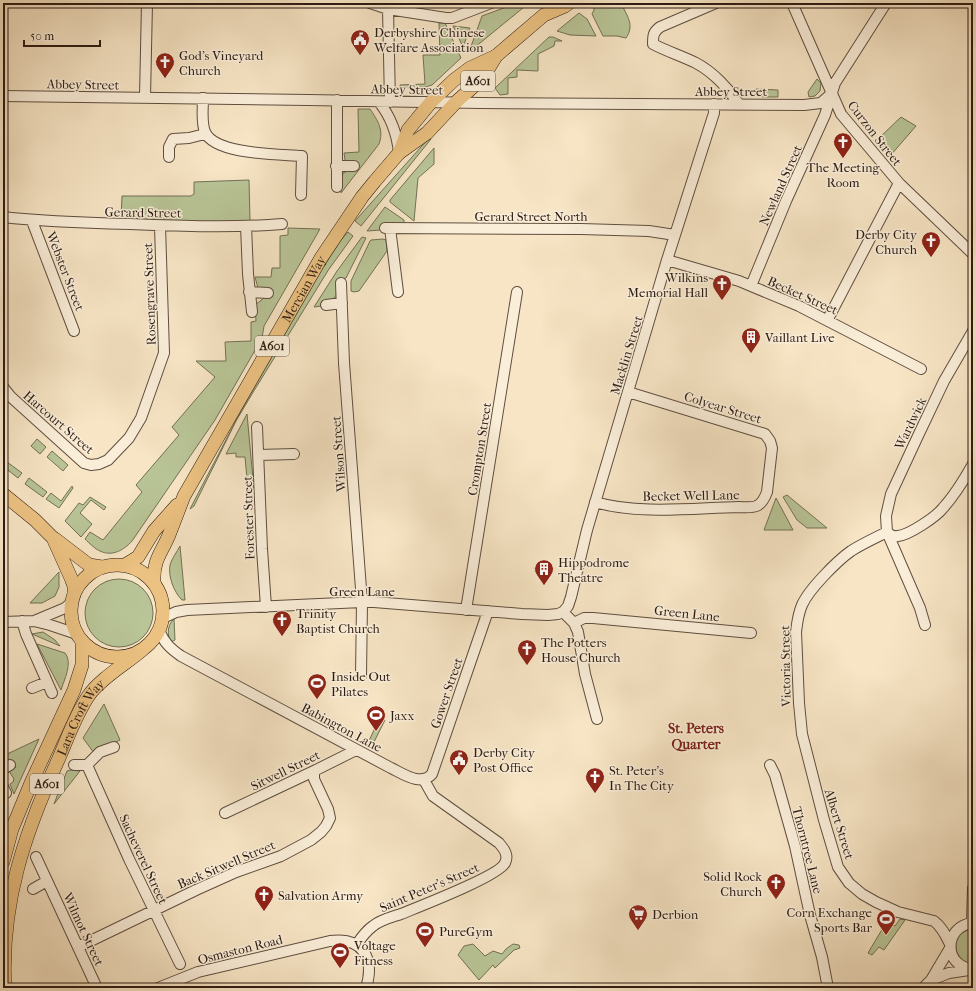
<svg xmlns="http://www.w3.org/2000/svg" width="976" height="991" viewBox="0 0 976 991" font-family="'IM FELL French Canon',serif">
<rect width="100%" height="100%" fill="#f7e5c5"/>
<filter id="stains"><feTurbulence type="fractalNoise" baseFrequency=".005" numOctaves="4"/><feColorMatrix values="0 0 0 0 .2 0 0 0 0 .09 0 0 0 0 .02 0 0 0 .5 -.17"/></filter>
<radialGradient id="worn" r=".72"><stop offset=".6" stop-color="#630" stop-opacity="0"/><stop offset="1" stop-color="#630" stop-opacity=".3"/></radialGradient>
<path fill="#b9c597" stroke="#727055" d="M517 3H529L469 52 482 16Z
M600 3H621C627 16 635 25 626 38L617 36H603L592 14 594 10V6Z
M579 13 587 19 596 36 570 35 557 31Z
M439 23H445L461 58 432 85 426 87 400 88V85L425 84 423 55H440Z
M453 26 470 28 463 47Z
M549 37H553L562 41H555L554 46 538 54V71L517 70V77L508 78V94L500 95 495 88Z
M817 79 821 83 820 91 815 96 809 97 808 92Z
M756 89 778 90V97H763L756 94Z
M358 109H370C378 121 384 130 379 144L341 193 342 179 343 173 348 171 357 170V163L349 162 345 160 344 153 359 152Z
M901 117 916 126 890 156 877 140Z
M429 138 431 139 361 226 355 221Z
M434 148V164L418 178 414 221 390 202V200Z
M249 180 250 221 222 222 121 219 122 196H191L194 194V182Z
M385 207 404 220V224H382V230L367 231Z
M288 228 320 229 264 326 262 338 215 420 132 541C124 550 112 557 100 551 95 549 89 543 85 539L90 532 103 540 142 492 136 485 179 435 172 427 215 377 196 361H226L225 342 251 341V322L256 321 255 305 264 298H270V289L258 288 255 277H271L272 268H280V236L288 235Z
M348 232 353 236 329 269 252 394 236 421 194 506 190 509 242 409 321 271 341 240Z
M362 237 366 238 346 278 336 280C338 294 339 300 322 301V306L314 307 337 271Z
M383 239 386 240 387 251 359 291 354 292 351 291V281L370 241 371 240Z
M247 414 254 490H248L245 457H236V453L226 454Z
M37 439 46 447 40 454 31 446Z
M52 451 68 465 63 471 47 457Z
M7 462 22 473 18 478 4 467Z
M29 478 47 492 43 497 25 484Z
M72 486 73 488 59 508 46 499 51 493 61 501Z
M787 495 827 528H807L797 520 783 497Z
M90 497 106 507 104 510 91 500 80 513 92 524 81 537 65 521 79 503 83 505Z
M776 498 793 530H764Z
M180 546 185 600H182C174 592 168 577 170 565 172 558 177 552 180 546Z
M59 572V587L55 596 42 603H30Z
M85 613a34 34 0 1 1 68 0a34 34 0 1 1-68 0Z
M174 619 175 640 171 642C167 635 167 625 174 619Z
M43 632 55 640 60 646 32 634Z
M37 644 65 653C73 663 64 680 61 690Z
M104 704 120 740 94 753 83 738Z
M380 717 385 720 372 746 368 743Z
M39 739 14 794 10 784 13 782 14 779 9 771 16 767 13 760 3 764V756Z
M70 770 80 771 54 804 67 771Z
M900 919 905 920 884 950 879 947 872 955 868 953 887 921 895 926Z
M973 929V964C950 961 950 931 973 929Z
M473 944 485 956 493 951 502 954 506 949 513 944 519 945 520 948 514 950 495 968 493 965 479 980 458 955 464 946Z"/>
<g fill="none" stroke-linecap="round" stroke-linejoin="round">
<defs>
<path id="minor" d="M370 3 388 9 446 18H452L491 3
M716 3 660 27C653 32 653 36 653 44 666 51 682 56 696 63 713 72 729 89 739 104
M792 3 841 114 899 183 973 254
M388 9 390 102
M3 96 308 100 480 103 804 105 821 103 831 94
M145 97 147 3
M203 98C203 109 201 122 205 132 215 155 280 154 302 156L301 195
M337 100V187
M379 102C391 117 397 133 399 153
M169 157V147L173 139 189 138 205 134
M336 166H354
M3 217C46 222 88 223 130 224 181 226 232 228 282 224
M32 221 74 331
M246 226 248 274 252 312
M385 228 581 229 649 231 675 235
M390 228 398 292
M667 260 739 281 799 306 921 369
M341 283 344 363 362 602 361 676
M751 286 786 201 825 115 835 83 886 3
M249 292 268 293
M326 305 342 303
M828 319 899 183
M3 387 11 397 84 463 91 465 99 464 108 460 129 438 141 418 164 353 160 226
M257 427 262 549 266 607
M259 455 294 454
M595 502C639 515 693 508 739 507 755 508 761 508 767 492L772 448 770 441 765 434 628 392
M887 532C875 538 862 544 851 551 837 561 809 589 802 605 798 614 797 623 796 632L799 703 802 734 824 820 838 867 849 883 862 894 876 902 898 912 934 921C942 927 946 936 950 944
M887 532C890 535 893 537 898 536 909 535 936 517 943 508 955 495 964 480 973 464
M466 610 517 292
M563 612 574 623 578 632 585 674 597 719
M163 618 176 612 187 610 362 602H374L522 614 548 615 558 614 563 612 568 606 571 597 587 530 667 260 714 113V104
M22 621 26 634 52 693
M34 621 65 608 72 602
M3 622 34 621 50 625 77 634
M574 623 584 618H593L751 633
M925 625 920 608 887 532 886 516 891 494 917 438 944 381 973 331
M159 630C164 643 171 649 181 656L391 768C402 773 421 787 432 774L488 611
M32 688 47 682
M74 765H87L100 752 114 747
M87 765 129 859 180 964
M770 765 775 775 795 846 810 915 822 957 828 988
M3 769 10 765
M3 787 6 793
M225 813 316 770 356 750
M36 857 97 988
M33 889 47 881
M972 923 973 888
M973 923C943 926 943 967 973 969
M357 944C361 938 366 931 373 926 380 920 392 917 401 914 418 907 499 876 505 863 509 855 504 849 499 843L433 796 424 780
M78 947 196 890 236 872 281 856 311 840 321 832 326 826 330 818 328 809 314 779V773L316 770
M931 980 949 973 969 970
M158 988 198 972 330 941C363 937 375 958 366 988
M923 988 931 980 950 948"/>
<g id="major">
<path d="M399 153 408 130 431 102 454 80 470 68 496 56"/>
<path d="M3 494 35 520 53 538 71 578 74 586V594"/>
<path d="M55 539 89 565 102 567"/>
<circle cx="117" cy="611" r="46"/>
<path d="M125 565 138 557 154 531 177 505"/>
<path id="s1" d="M154 582C153 560 161 554 169 535 174 522 179 509 184 496L321 258 362 197 375 181 399 153 427 133 456 102 482 79 496 56 544 15 565 6 569 3"/>
<path d="M3 862 12 829 31 783 74 690 82 665V641"/>
<path id="s2" d="M5 988C0 904 25 832 59 758 68 737 76 714 89 695 101 678 126 664 142 650"/>
</g>
</defs>
<use href="#minor" stroke="#5f4e40" stroke-width="12"/>
<use href="#major" stroke="#2c1b13" stroke-width="14"/>
<use href="#minor" stroke="#faeed9" stroke-width="10"/>
<use href="#major" stroke="#ecc282" stroke-width="13"/>
</g>
<defs>
<symbol id="civic-pin" viewBox="-11 -11 22 30"><path d="M0 17L-7.5 6A9.5 9.5 0 1 1 7.5 6Z" fill="#8f2418" stroke="#faeed9"/><path d="M-.6-6.5H3V-4.5H.6V-3L4-1V1h2V6H-6V1h2V-1L-.6-3ZM-1.2 2.5V6h2.4V2.5Z" fill="#fff"/></symbol>
<symbol id="church-pin" viewBox="-11 -11 22 30"><path d="M0 17L-7.5 6A9.5 9.5 0 1 1 7.5 6Z" fill="#8f2418" stroke="#faeed9"/><path d="M-1.2-6h2.4v3.5h3.3v2.4h-3.3V6h-2.4V-.1h-3.3v-2.4h3.3Z" fill="#fff"/></symbol>
<symbol id="building-pin" viewBox="-11 -11 22 30"><path d="M0 17L-7.5 6A9.5 9.5 0 1 1 7.5 6Z" fill="#8f2418" stroke="#faeed9"/><path d="M-4-6H4V6H1V3H-1V6H-4ZM-2.5-4.3h1.7v1.8h-1.7ZM.8-4.3h1.7v1.8H.8ZM-2.5-1h1.7V.8h-1.7ZM.8-1h1.7V.8H.8Z" fill="#fff"/></symbol>
<symbol id="stadium-pin" viewBox="-11 -11 22 30"><path d="M0 17L-7.5 6A9.5 9.5 0 1 1 7.5 6Z" fill="#8f2418" stroke="#faeed9"/><path d="M0-5a6.5 5 0 1 0 0 10a6.5 5 0 1 0 0-10ZM-3.5-1.8h7v3.6h-7Z" fill="#fff"/></symbol>
<symbol id="supermarket-pin" viewBox="-11 -11 22 30"><path d="M0 17L-7.5 6A9.5 9.5 0 1 1 7.5 6Z" fill="#8f2418" stroke="#faeed9"/><path d="M-6-5.5h2.5l.6 2H6L4.5 2H-2.5L-4.4-4H-6ZM-1.5 3.2a1.3 1.3 0 1 0 .1 0ZM3 3.2a1.3 1.3 0 1 0 .1 0Z" fill="#fff"/></symbol>
</defs>
<g fill-rule="evenodd">
<use href="#civic-pin" x="349" y="28" width="22" height="30"/>
<use href="#church-pin" x="154" y="51" width="22" height="30"/>
<use href="#church-pin" x="832" y="131" width="22" height="30"/>
<use href="#church-pin" x="920" y="230" width="22" height="30"/>
<use href="#church-pin" x="711" y="273" width="22" height="30"/>
<use href="#building-pin" x="740" y="326" width="22" height="30"/>
<use href="#building-pin" x="533" y="558" width="22" height="30"/>
<use href="#church-pin" x="271" y="609" width="22" height="30"/>
<use href="#church-pin" x="516" y="638" width="22" height="30"/>
<use href="#stadium-pin" x="306" y="672" width="22" height="30"/>
<use href="#stadium-pin" x="365" y="704" width="22" height="30"/>
<use href="#civic-pin" x="448" y="748" width="22" height="30"/>
<use href="#church-pin" x="584" y="766" width="22" height="30"/>
<use href="#church-pin" x="765" y="872" width="22" height="30"/>
<use href="#church-pin" x="253" y="884" width="22" height="30"/>
<use href="#supermarket-pin" x="627" y="903" width="22" height="30"/>
<use href="#stadium-pin" x="875" y="908" width="22" height="30"/>
<use href="#stadium-pin" x="414" y="920" width="22" height="30"/>
<use href="#stadium-pin" x="329" y="941" width="22" height="30"/>
</g>
<g text-anchor="middle" stroke-width="3" stroke-linejoin="round" paint-order="stroke">
<g fill="#faeed9" stroke="#6a5a4e" stroke-width="1">
<rect x="461" y="71" width="34" height="20" rx="3"/>
<rect x="255" y="336" width="34" height="20" rx="3"/>
<rect x="30" y="774" width="34" height="20" rx="3"/>
</g>
<g font-size="12" font-weight="bold" fill="#2c1b13">
<text x="478" y="85">A601</text>
<text x="272" y="350">A601</text>
<text x="47" y="788">A601</text>
</g>
<g font-size="13" fill="#2c1b13" stroke="#faeed9" text-anchor="start">
<text x="374" y="37">Derbyshire Chinese<tspan x="374" dy="15">Welfare Association</tspan></text>
<text x="179" y="60">God's Vineyard<tspan x="179" dy="15">Church</tspan></text>
<text x="843" y="172" text-anchor="middle">The Meeting<tspan x="843" dy="15">Room</tspan></text>
<text x="917" y="239" text-anchor="end">Derby City<tspan x="917" dy="15">Church</tspan></text>
<text x="708" y="282" text-anchor="end">Wilkins<tspan x="708" dy="15">Memorial Hall</tspan></text>
<text x="765" y="342">Vaillant Live</text>
<text x="558" y="567">Hippodrome<tspan x="558" dy="15">Theatre</tspan></text>
<text x="296" y="618">Trinity<tspan x="296" dy="15">Baptist Church</tspan></text>
<text x="541" y="647">The Potters<tspan x="541" dy="15">House Church</tspan></text>
<text x="331" y="681">Inside Out<tspan x="331" dy="15">Pilates</tspan></text>
<text x="390" y="720">Jaxx</text>
<text x="473" y="757">Derby City<tspan x="473" dy="15">Post Office</tspan></text>
<text x="609" y="775">St. Peter's<tspan x="609" dy="15">In The City</tspan></text>
<text x="762" y="881" text-anchor="end">Solid Rock<tspan x="762" dy="15">Church</tspan></text>
<text x="278" y="900">Salvation Army</text>
<text x="872" y="917" text-anchor="end">Corn Exchange<tspan x="872" dy="15">Sports Bar</tspan></text>
<text x="652" y="919">Derbion</text>
<text x="439" y="936">PureGym</text>
<text x="354" y="950">Voltage<tspan x="354" dy="15">Fitness</tspan></text>
</g>
<g font-size="13" fill="#2c1b13" stroke="#faeed9">
<text transform="translate(83 84) rotate(1)" y="5">Abbey Street</text>
<text transform="translate(407 89) rotate(1)" y="5">Abbey Street</text>
<text x="731" y="96">Abbey Street</text>
<text transform="translate(875 133) rotate(52)" y="5">Curzon Street</text>
<text transform="translate(780 185) rotate(-66)" y="5">Newland Street</text>
<text transform="translate(143 212) rotate(1)" y="5">Gerard Street</text>
<text x="531" y="221">Gerard Street North</text>
<text transform="translate(66 271) rotate(69)" y="5">Webster Street</text>
<text dy="5" stroke="none"><textPath href="#s1" startOffset="331">Mercian Way</textPath></text>
<text transform="translate(149 294) rotate(-92)" y="5">Rosengrave Street</text>
<text transform="translate(803 295) rotate(24)" y="5">Becket Street</text>
<text transform="translate(626 355) rotate(-73)" y="5">Macklin Street</text>
<text transform="translate(723 407) rotate(17)" y="5">Colyear Street</text>
<text transform="translate(59 422) rotate(41)" y="5">Harcourt Street</text>
<text transform="translate(910 423) rotate(-64)" y="5">Wardwick</text>
<text transform="translate(479 449) rotate(-81)" y="5">Crompton Street</text>
<text transform="translate(338 454) rotate(-94)" y="5">Wilson Street</text>
<text transform="translate(691 495) rotate(-1)" y="5">Becket Well Lane</text>
<text transform="translate(248 518) rotate(-92)" y="5">Forester Street</text>
<text x="362" y="596">Green Lane</text>
<text transform="translate(687 613) rotate(6)" y="5">Green Lane</text>
<text transform="translate(785 666) rotate(-91)" y="5">Victoria Street</text>
<text transform="translate(446 693) rotate(-71)" y="5">Gower Street</text>
<text dy="5" stroke="none"><textPath href="#s2" startOffset="285">Lara Croft Way</textPath></text>
<text transform="translate(342 727) rotate(28)" y="5">Babington Lane</text>
<text transform="translate(285 770) rotate(-26)" y="5">Sitwell Street</text>
<text transform="translate(840 824) rotate(73)" y="5">Albert Street</text>
<text transform="translate(808 850) rotate(76)" y="5">Thorntree Lane</text>
<text transform="translate(144 859) rotate(65)" y="5">Sacheverel Street</text>
<text transform="translate(226 864) rotate(-23)" y="5">Back Sitwell Street</text>
<text transform="translate(429 887) rotate(-23)" y="5">Saint Peter's Street</text>
<text transform="translate(84 929) rotate(65)" y="5">Wilmot Street</text>
<text transform="translate(240 949) rotate(-14)" y="5">Osmaston Road</text>
</g>
<g font-size="14" font-weight="bold" fill="#7a1f14" stroke="#faeed9">
<text x="696" y="733">St. Peters<tspan x="696" dy="16">Quarter</tspan></text>
</g>
</g>
<rect width="976" height="991" fill="none" stroke="#f7e5c5" stroke-width="16"/>
<rect x="4" y="4" width="968" height="983" fill="none" stroke="#2c1b13" stroke-width="2"/>
<rect x="8" y="8" width="960" height="975" fill="none" stroke="#2c1b13"/>
<path d="M24 40v6h76v-6" fill="none" stroke="#2c1b13" stroke-width="2"/>
<text x="30" y="40" font-size="12" fill="#2c1b13" stroke="#faeed9" stroke-width="3" paint-order="stroke">50 m</text>
<rect width="100%" height="100%" filter="url(#stains)"/>
<rect width="100%" height="100%" fill="url(#worn)"/>
</svg>
